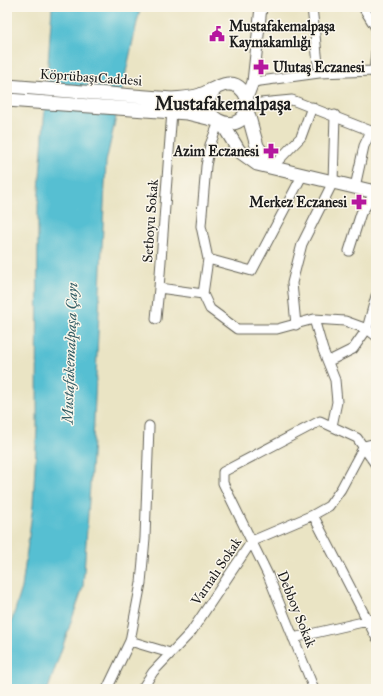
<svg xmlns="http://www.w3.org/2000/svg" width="383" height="696" viewBox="0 0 383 696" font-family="'IM FELL Great Primer',serif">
<rect width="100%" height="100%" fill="#fbf7ec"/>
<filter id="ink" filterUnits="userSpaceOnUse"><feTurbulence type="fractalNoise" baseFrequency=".025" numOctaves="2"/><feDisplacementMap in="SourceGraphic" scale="8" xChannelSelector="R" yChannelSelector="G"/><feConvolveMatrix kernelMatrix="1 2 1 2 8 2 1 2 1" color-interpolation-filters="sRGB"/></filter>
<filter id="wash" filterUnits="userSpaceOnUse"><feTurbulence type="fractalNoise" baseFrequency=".012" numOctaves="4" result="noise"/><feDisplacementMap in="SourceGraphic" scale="16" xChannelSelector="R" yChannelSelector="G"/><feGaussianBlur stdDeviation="0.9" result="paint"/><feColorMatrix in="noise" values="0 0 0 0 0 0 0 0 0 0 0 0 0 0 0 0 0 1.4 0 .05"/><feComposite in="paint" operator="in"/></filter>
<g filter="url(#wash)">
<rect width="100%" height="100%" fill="#eae4c4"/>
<path fill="#56bfd2" stroke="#396e77" d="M52 7H140V9L106 162 93 441 83 587 48 689H7V636L22 588 33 505 37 427 38 205Z"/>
</g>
<g filter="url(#ink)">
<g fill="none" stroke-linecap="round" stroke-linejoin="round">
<defs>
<path id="minor" d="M312 7 319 73
M363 7 376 28
M376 52 374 71 376 76
M253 82 319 73 374 71
M248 104 292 100 371 131H376
M172 111 159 288 203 294
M219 122 210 145 206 166 201 226 208 259 203 294 210 309 237 329H277L314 319 345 321 367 329 376 336
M272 167 301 137 312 107
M355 187 364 146 371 131
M349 251 361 213 376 192
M208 259 252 271 303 174
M156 319 159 288
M314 319 323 350 335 380 337 402 332 426
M296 325 292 283 302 244 333 182 335 115
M329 361 353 349 367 329 376 296
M313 515 376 637
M293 638 376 619
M130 641 170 653
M107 689 130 641 141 583 145 538 149 426
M142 689 153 672 191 632 252 541 313 515 329 506 341 489 364 446 376 443
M314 689 268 575 223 483V472L320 421 357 438 376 465"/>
<path id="tertiary" d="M247 98 253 82 261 7"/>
<path id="secondary" d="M7 86 172 99C182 98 191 98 200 95 214 90 230 76 242 90 247 95 248 101 247 108 240 141 187 115 217 87
M7 100 187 113 216 120
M247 110 257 146 272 167
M222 123 239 151 257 164 375 192 376 195"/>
</defs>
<use href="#minor" stroke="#646257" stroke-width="11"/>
<use href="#tertiary" stroke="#646257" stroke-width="13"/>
<use href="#secondary" stroke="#646257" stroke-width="15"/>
<use href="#minor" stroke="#fff" stroke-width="9"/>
<use href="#tertiary" stroke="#fff" stroke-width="11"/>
<use href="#secondary" stroke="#fff" stroke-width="13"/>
</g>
</g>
<defs>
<symbol id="civic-bare" viewBox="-9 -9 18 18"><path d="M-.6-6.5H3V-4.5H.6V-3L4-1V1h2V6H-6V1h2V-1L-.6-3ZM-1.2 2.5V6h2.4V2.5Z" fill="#b5179e" stroke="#fbf7ec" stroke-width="2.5" paint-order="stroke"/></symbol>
<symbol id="pharmacy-bare" viewBox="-9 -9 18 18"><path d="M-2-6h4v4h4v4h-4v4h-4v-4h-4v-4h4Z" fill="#b5179e" stroke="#fbf7ec" stroke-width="2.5" paint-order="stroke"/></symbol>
</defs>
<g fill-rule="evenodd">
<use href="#civic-bare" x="206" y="23" width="22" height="22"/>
<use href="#pharmacy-bare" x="250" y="56" width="22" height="22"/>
<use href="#pharmacy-bare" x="260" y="140" width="22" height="22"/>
<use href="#pharmacy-bare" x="348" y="191" width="22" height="22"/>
</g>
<g text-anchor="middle" stroke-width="3" stroke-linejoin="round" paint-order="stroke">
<g font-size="14" font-weight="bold" fill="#1c1c1c" stroke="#fbf7ec" text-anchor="start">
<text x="229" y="31">Mustafakemalpaşa<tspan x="229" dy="16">Kaymakamlığı</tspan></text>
<text x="273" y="72">Ulutaş Eczanesi</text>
<text x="259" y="156" text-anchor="end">Azim Eczanesi</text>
<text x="347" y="207" text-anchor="end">Merkez Eczanesi</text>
</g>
<g font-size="14" fill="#1c1c1c" stroke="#fbf7ec">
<text transform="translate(91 77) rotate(4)" y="5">KöprübaşıCaddesi</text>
<text transform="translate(150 221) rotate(-86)" y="5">Setboyu Sokak</text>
<text transform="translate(216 571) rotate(-56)" y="5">Varnalı Sokak</text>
<text transform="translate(297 609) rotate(68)" y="5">Debboy Sokak</text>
</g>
<g font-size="15" font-style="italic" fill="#335d65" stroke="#fbf7ec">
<text transform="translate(70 353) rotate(-88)" y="5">Mustafakemalpaşa Çayı</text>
</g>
<g font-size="18" font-weight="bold" fill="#1c1c1c" stroke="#fbf7ec">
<text x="223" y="110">Mustafakemalpaşa</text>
</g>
</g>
<rect width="383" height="696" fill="none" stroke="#fbf7ec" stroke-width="24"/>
</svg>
